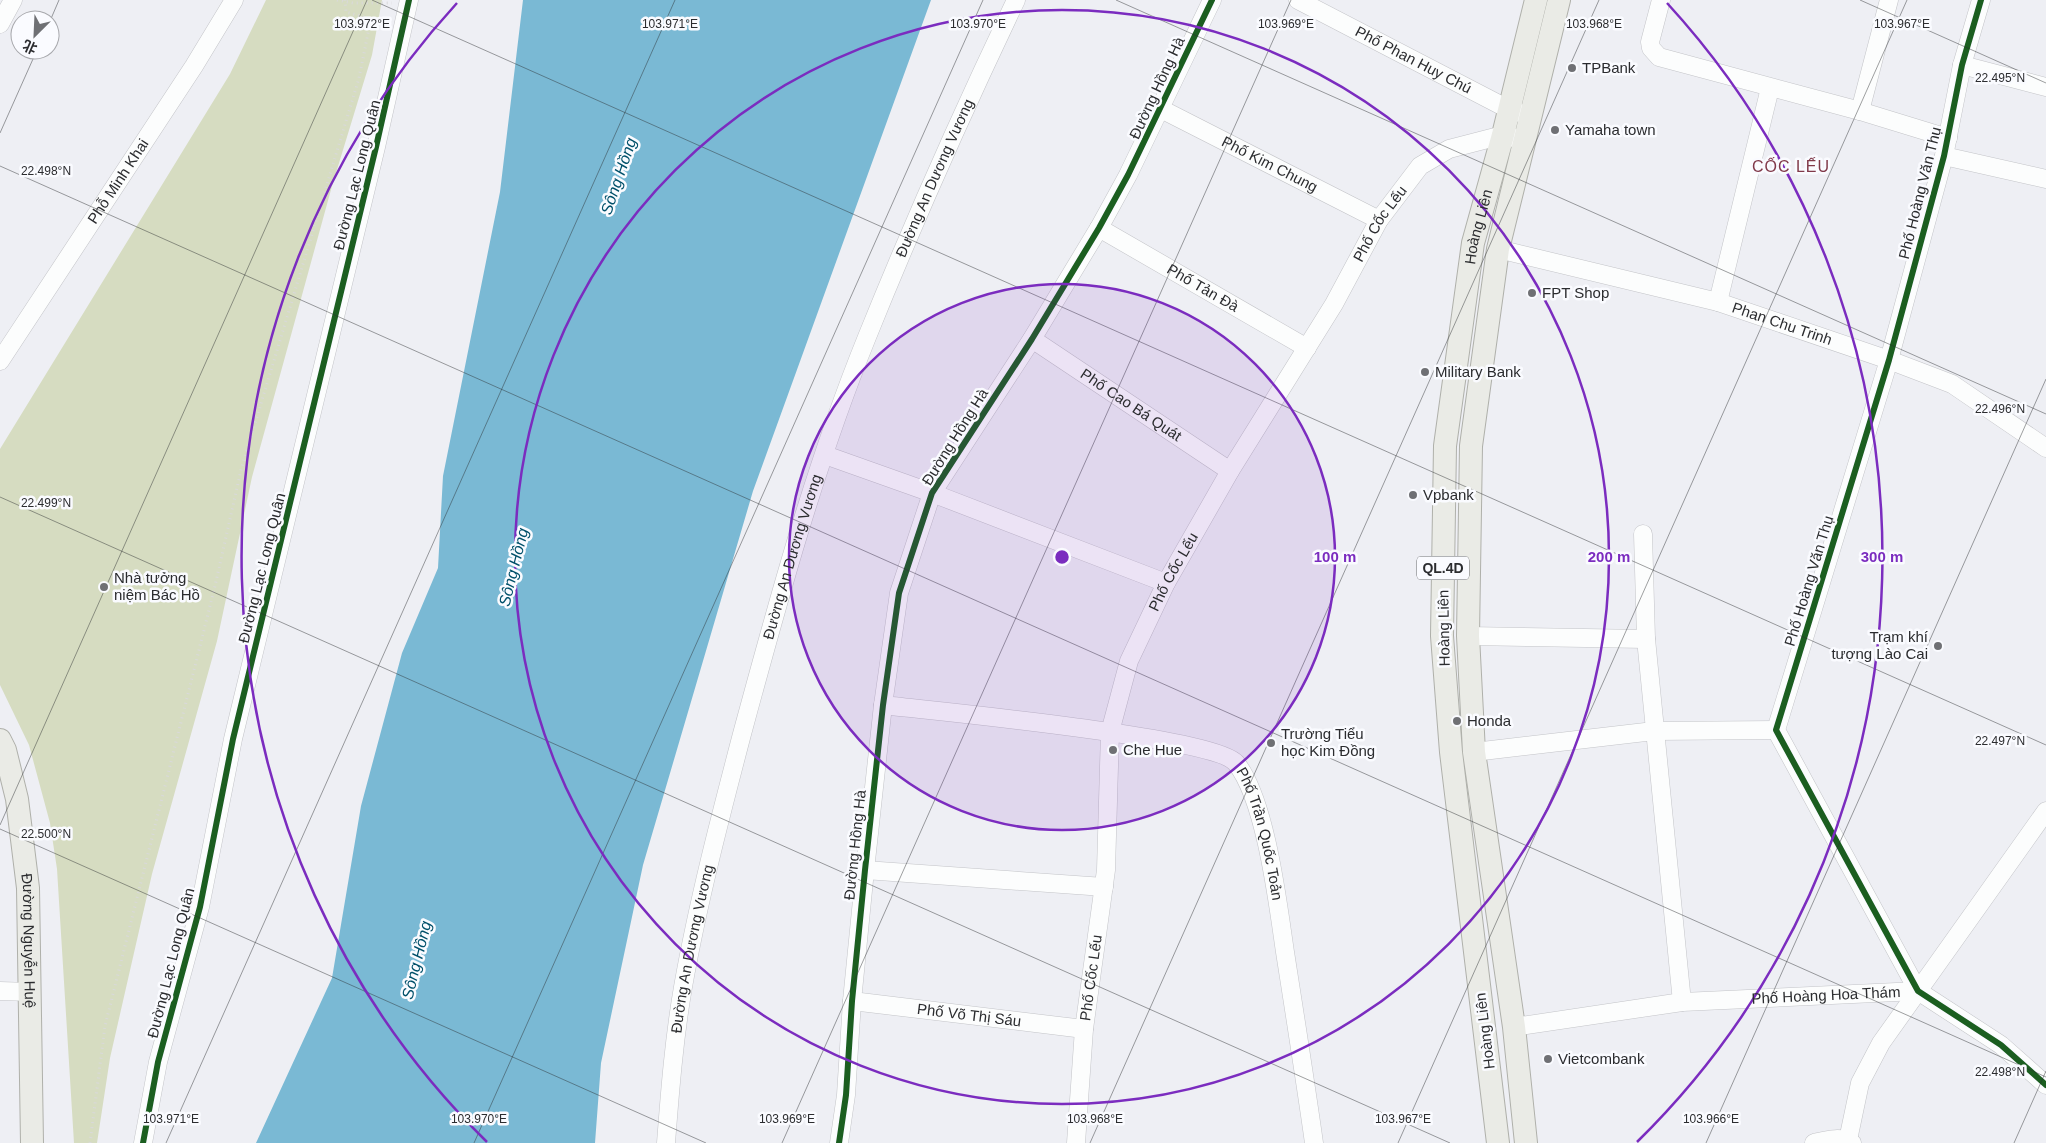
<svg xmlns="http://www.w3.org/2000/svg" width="2046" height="1143" viewBox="0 0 2046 1143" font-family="Arial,'Noto Sans SC',sans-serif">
<rect width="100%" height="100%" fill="#eeeff4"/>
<path fill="#d6dcc1" d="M266 0H382L372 55 332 186 252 477 217 641 152 874 110 1058 97 1143H74L57 869 50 823 29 745 0 685V449L230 74Z"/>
<path fill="#7ab9d4" d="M523 0H931L753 491 643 865 601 1063 595 1143H256L332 978 361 806 402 653 438 568 443 476 500 192Z"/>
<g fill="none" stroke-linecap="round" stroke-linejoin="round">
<defs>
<g id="minor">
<path id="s1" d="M1298 0 1510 110 1520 113"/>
<path d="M1661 0 1650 42 1651 48 1659 57 1860 111 1948 138"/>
<path d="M1981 0 1962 65 1944 156 1889 360 1776 730 1918 991 2001 1045 2046 1085"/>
<path d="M0 24 13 0"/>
<path d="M1962 65 2046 87"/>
<path id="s2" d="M1161 109 1379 220"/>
<path d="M1860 111 1889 0"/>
<path d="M1944 156 2046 179"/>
<path id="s3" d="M1099 228 1307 348"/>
<path id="s4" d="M1498 249 1718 302 1889 360 1952 384 2046 448"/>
<path d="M1718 302 1770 88"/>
<path id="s5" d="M1032 339 1230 471"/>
<path id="s6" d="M0 361 194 66 234 0"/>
<path d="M825 455 932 493 1166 583"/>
<path d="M1643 534 1646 639 1682 1002"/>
<path d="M1468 636 1646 639"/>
<path id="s7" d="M883 705C933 711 1214 737 1236 763 1266 800 1278 905 1285 952 1295 1016 1305 1079 1314 1143"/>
<path d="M1474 752 1654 731 1776 730"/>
<path d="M865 870 1104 887"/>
<path d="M0 991 30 992"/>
<path id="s8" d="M852 1001 1084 1029"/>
<path id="s9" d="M1514 1027 1682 1002 1918 991 2046 811"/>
<path d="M1848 1140 1860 1083 1881 1043 1918 991"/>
<path d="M143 1143 158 1062 200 907 233 739 376 147 409 0"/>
<path id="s10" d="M666 1143C670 1091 674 1039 683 987 698 902 720 818 742 734 778 601 815 465 867 337 913 223 963 111 1016 0"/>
<path d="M839 1143 846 1095 852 1001 865 870 883 705 899 593 932 493 1032 339 1099 228 1128 175 1212 0"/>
<path id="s11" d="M1076 1143 1084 1029 1106 870 1110 732 1129 661 1166 583 1230 471 1334 304 1379 220 1420 166 1449 149 1503 135 1514 138"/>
<path d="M1814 1143C1827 1140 1841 1136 1852 1143"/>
</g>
<g id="major">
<path id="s12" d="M0 740 5 750 17 799 28 888 32 1143"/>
<path id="s13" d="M1498 1143 1451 752 1442 636 1445 446 1473 243 1503 135 1536 0"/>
<path d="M1526 1143 1514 1027 1474 752 1468 636 1471 446 1498 249 1559 0"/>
</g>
</defs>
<use href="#minor" stroke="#c3c4c8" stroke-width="19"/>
<use href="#major" stroke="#afb0aa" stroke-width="24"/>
<path stroke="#d9d9da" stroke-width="3" stroke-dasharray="1 4" stroke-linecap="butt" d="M337 0 353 3H392
M90 1143 105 1026 215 586 241 470 359 78 369 28 368 18 346 12 345 0"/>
<use href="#minor" stroke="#fcfdfd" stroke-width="18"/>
<use href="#major" stroke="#eaebe6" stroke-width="22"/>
<defs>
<path id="cycleway" d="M1981 0 1962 65 1944 156 1889 360 1776 730 1918 991 2001 1045 2046 1085
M143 1143 158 1062 200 907 233 739 376 147 409 0
M839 1143 846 1095 852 1001 865 870 883 705 899 593 932 493 1032 339 1099 228 1128 175 1212 0"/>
</defs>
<use href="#cycleway" stroke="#fafbff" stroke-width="9"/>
<use href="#cycleway" stroke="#1b5e20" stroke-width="6"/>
</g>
<path fill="none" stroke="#2b2c2f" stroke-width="1" stroke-opacity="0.45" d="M372 0 2046 745M1116 0 2046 414M1860 0 2046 83M50 21 59 0M0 133 37 50M0 166 2046 1077M0 497 1450 1143M0 825 367 0M0 829 706 1143M166 1143 675 0M474 1143 983 0M782 1143 1291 0M1090 1143 1599 0M1398 1143 1907 0M1706 1143 2046 379M2014 1143 2046 1071"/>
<circle cx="1062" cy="557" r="273" fill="#7b2cbf" fill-opacity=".12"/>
<g fill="none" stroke="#7b2cbf" stroke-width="2.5">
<circle cx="1062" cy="557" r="273"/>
<circle cx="1062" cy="557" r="547"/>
<path d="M487 1142A820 820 0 0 1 457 3M1667 3A820 820 0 0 1 1637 1142"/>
</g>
<g fill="#6f7074" stroke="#fafbff" stroke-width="2">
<circle cx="1572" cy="68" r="5"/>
<circle cx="1555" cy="130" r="5"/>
<circle cx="1532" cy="293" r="5"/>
<circle cx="1425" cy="372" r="5"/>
<circle cx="1413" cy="495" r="5"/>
<circle cx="104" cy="587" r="5"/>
<circle cx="1938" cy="646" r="5"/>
<circle cx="1457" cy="721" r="5"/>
<circle cx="1271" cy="743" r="5"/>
<circle cx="1113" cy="750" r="5"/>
<circle cx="1548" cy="1059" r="5"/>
</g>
<g text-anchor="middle" stroke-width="5" stroke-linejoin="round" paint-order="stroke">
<rect fill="#fafbff" stroke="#696a6d" stroke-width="1" x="1417" y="556.5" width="52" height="23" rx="4"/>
<g font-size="14" font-weight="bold" fill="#2b2c2f">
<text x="1443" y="573">QL.4D</text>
</g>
<g font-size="15" fill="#2b2c2f" stroke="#fafbff">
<text dy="5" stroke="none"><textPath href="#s1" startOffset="130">Phố Phan Huy Chú</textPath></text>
<text transform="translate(1157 88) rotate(-65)" y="5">Đường Hồng Hà</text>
<text dy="5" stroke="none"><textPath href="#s2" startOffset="122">Phố Kim Chung</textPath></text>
<text transform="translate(357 175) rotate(-76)" y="5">Đường Lạc Long Quân</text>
<text dy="5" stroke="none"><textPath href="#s10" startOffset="1006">Đường An Dương Vương</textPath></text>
<text dy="5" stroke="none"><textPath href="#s6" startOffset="215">Phỗ Minh Khai</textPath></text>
<text transform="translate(1920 193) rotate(-76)" y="5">Phố Hoàng Văn Thụ</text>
<text dy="5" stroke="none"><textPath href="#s11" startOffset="991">Phố Cốc Lếu</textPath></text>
<text dy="5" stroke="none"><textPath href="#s13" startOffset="922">Hoàng Liên</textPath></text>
<text dy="5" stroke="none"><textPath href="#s3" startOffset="120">Phố Tản Đà</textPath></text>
<text dy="5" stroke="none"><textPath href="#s4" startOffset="294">Phan Chu Trinh</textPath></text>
<text dy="5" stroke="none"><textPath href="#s5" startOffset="119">Phố Cao Bá Quát</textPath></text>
<text transform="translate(955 437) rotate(-58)" y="5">Đường Hồng Hà</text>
<text dy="5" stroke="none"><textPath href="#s10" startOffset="601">Đường An Dương Vương</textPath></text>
<text transform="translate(262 568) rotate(-76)" y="5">Đường Lạc Long Quân</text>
<text dy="5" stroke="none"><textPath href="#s11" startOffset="586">Phố Cốc Lếu</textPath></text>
<text transform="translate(1809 581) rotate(-73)" y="5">Phố Hoàng Văn Thụ</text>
<text transform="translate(1444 628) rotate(-91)" y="5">Hoàng Liên</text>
<text dy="5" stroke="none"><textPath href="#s7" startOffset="435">Phố Trần Quốc Toản</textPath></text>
<text transform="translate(855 845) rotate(-84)" y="5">Đường Hồng Hà</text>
<text dy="5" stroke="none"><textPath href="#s12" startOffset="204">Đường Nguyễn Huệ</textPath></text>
<text dy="5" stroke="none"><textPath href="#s10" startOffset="196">Đường An Dương Vương</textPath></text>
<text transform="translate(171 963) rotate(-76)" y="5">Đường Lạc Long Quân</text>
<text dy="5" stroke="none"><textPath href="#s11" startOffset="166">Phố Cốc Lếu</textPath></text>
<text dy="5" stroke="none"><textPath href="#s9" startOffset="314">Phố Hoàng Hoa Thám</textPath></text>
<text dy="5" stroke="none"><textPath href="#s8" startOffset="118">Phố Võ Thị Sáu</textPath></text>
<text transform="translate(1485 1031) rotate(-97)" y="5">Hoàng Liên</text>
</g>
<g font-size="15" fill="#2b2c2f" stroke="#fafbff" text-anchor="start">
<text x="1582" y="73">TPBank</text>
<text x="1565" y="135">Yamaha town</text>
<text x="1542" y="298">FPT Shop</text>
<text x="1435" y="377">Military Bank</text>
<text x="1423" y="500">Vpbank</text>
<text x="114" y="583">Nhà tưởng<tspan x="114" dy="17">niệm Bác Hồ</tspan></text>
<text x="1928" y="642" text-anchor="end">Trạm khí<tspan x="1928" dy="17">tượng Lào Cai</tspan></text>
<text x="1467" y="726">Honda</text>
<text x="1281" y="739">Trường Tiểu<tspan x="1281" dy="17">học Kim Đồng</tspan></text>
<text x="1123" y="755">Che Hue</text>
<text x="1558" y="1064">Vietcombank</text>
</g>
<g font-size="16" letter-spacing="1" fill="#803949" stroke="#fafbff">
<text x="1791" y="172">CỐC LẾU</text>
</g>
<g font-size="16" font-style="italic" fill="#01506a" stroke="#fafbff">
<text transform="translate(618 176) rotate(-71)" y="6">Sông Hồng</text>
<text transform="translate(513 567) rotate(-76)" y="6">Sông Hồng</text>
<text transform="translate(416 960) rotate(-76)" y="6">Sông Hồng</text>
</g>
</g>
<g font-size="12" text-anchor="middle" fill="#2b2c2f" stroke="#fafbff" stroke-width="5" stroke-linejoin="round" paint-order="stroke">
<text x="362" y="28">103.972°E</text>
<text x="670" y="28">103.971°E</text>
<text x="978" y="28">103.970°E</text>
<text x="1286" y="28">103.969°E</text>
<text x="1594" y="28">103.968°E</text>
<text x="1902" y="28">103.967°E</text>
<text x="2000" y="82">22.495°N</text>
<text x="46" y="175">22.498°N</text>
<text x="2000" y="413">22.496°N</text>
<text x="46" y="507">22.499°N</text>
<text x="2000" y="745">22.497°N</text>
<text x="46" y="838">22.500°N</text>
<text x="2000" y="1076">22.498°N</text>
<text x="171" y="1123">103.971°E</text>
<text x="479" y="1123">103.970°E</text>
<text x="787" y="1123">103.969°E</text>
<text x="1095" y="1123">103.968°E</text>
<text x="1403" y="1123">103.967°E</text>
<text x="1711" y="1123">103.966°E</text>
</g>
<circle cx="1062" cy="557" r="8" fill="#7b2cbf" stroke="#fafbff" stroke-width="2.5"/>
<g font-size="15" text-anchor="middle" font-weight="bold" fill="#7b2cbf" stroke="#fafbff" stroke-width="5" stroke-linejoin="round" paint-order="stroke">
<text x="1335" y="562">100 m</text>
<text x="1609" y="562">200 m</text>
<text x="1882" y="562">300 m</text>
</g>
<g transform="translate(35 35) rotate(204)"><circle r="24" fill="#fafbff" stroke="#a7a8ac"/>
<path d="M0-4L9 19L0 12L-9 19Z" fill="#6f7074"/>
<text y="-8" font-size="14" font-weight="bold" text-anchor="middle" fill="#2b2c2f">北</text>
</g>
</svg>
